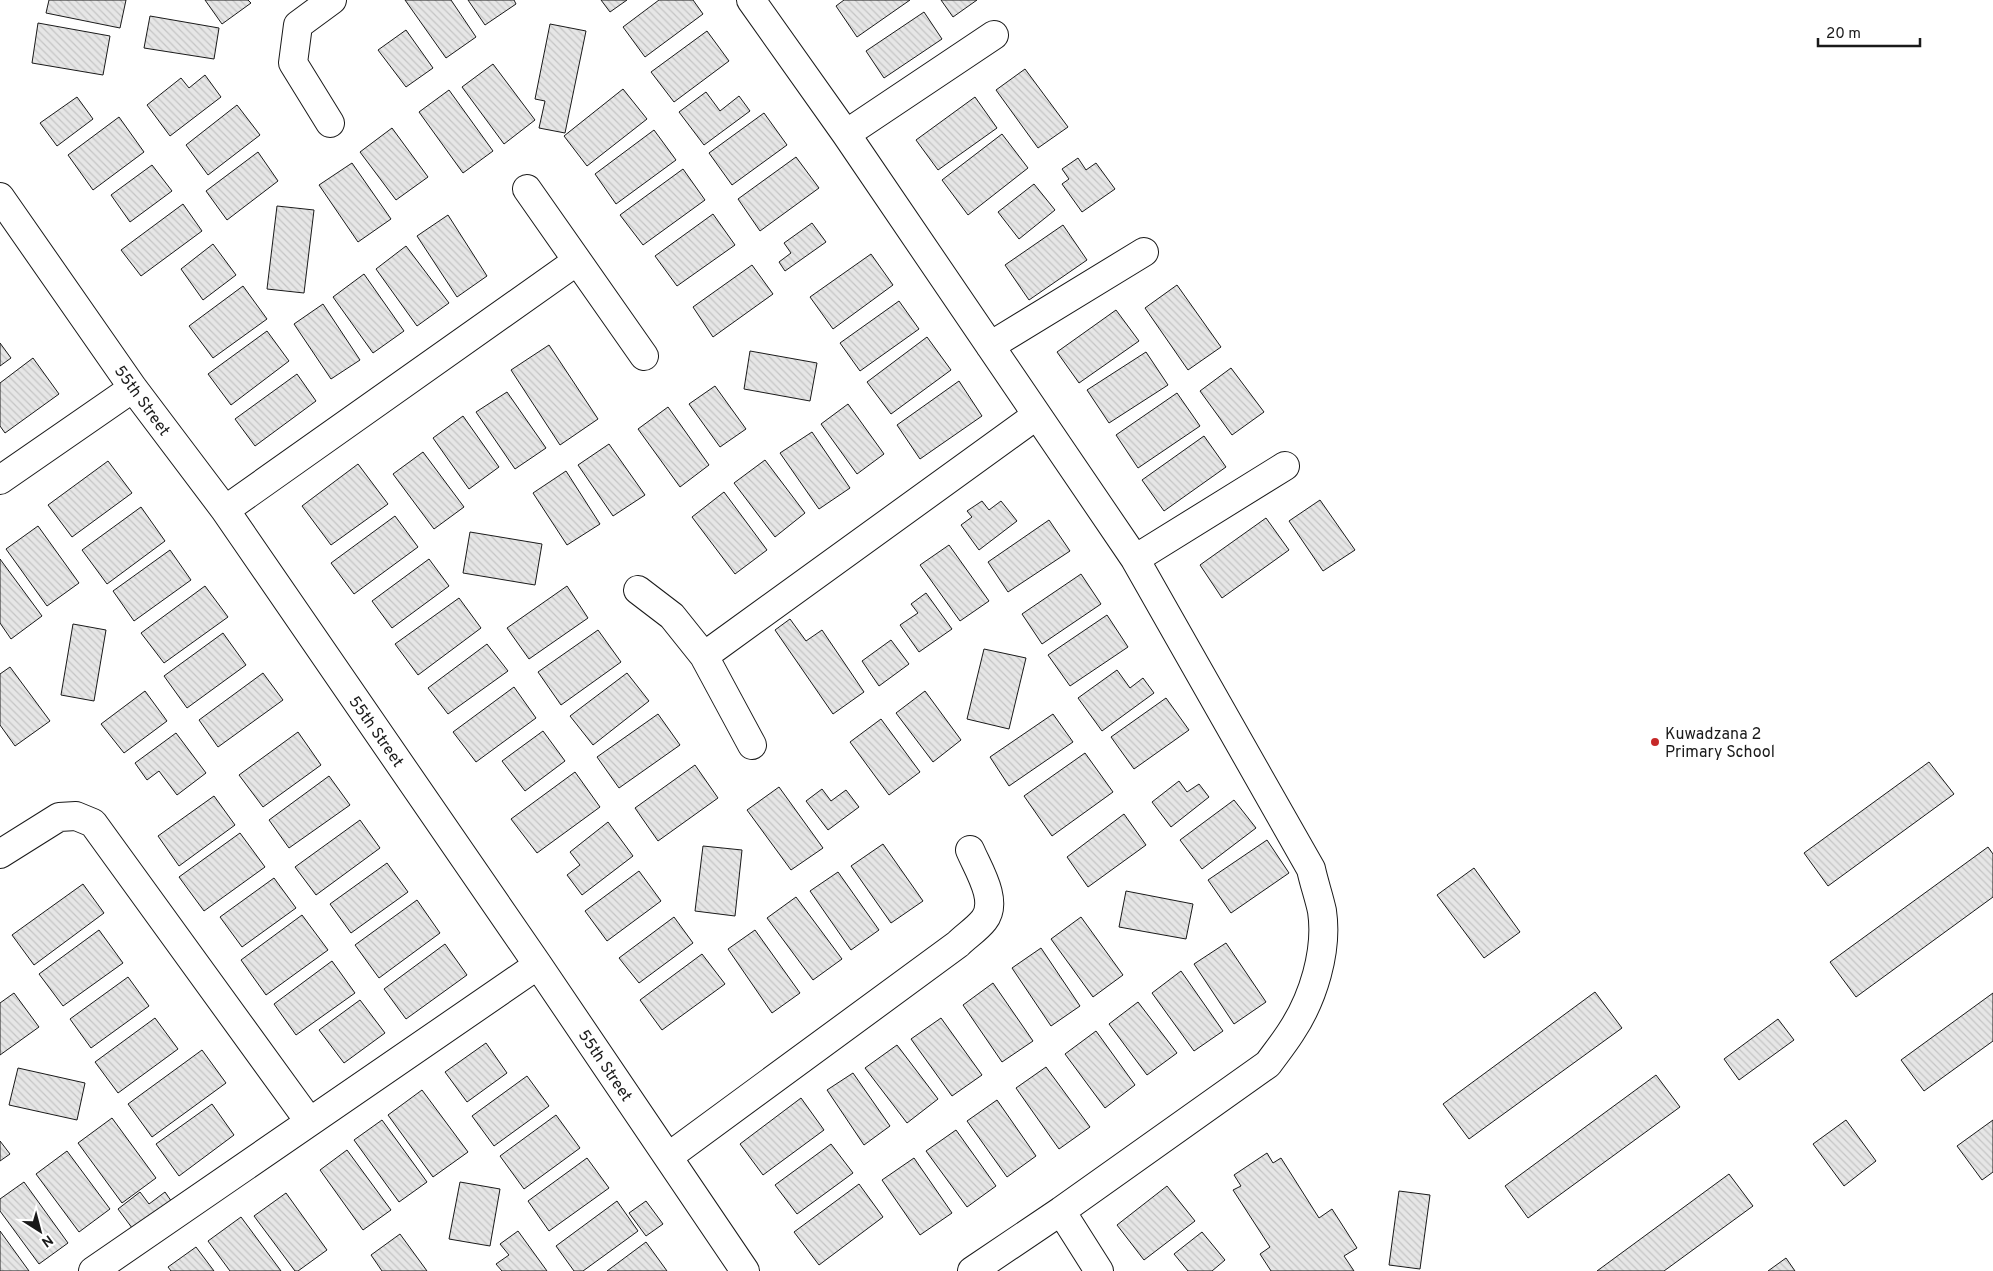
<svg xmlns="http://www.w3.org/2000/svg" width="1993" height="1271" viewBox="0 0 1993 1271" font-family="Overpass,sans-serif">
<defs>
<pattern id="building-back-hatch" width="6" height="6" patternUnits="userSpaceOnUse" patternTransform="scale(1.25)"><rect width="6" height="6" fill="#e6e6e6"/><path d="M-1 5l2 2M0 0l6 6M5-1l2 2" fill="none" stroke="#c5c5c5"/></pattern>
</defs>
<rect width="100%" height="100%" fill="#fff"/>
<path fill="url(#building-back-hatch)" stroke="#1a1a1a" d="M49 0H126L120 28 46 13Z
M205 0H248L251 3 222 24Z
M405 0H451L476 37 446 58Z
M468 0H514L516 4 485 25Z
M601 0H627L610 12Z
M659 0H693L703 14 645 57 623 27Z
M844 0H910L857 37 836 6Z
M941 0H977L953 17Z
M924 12 942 39 884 78 866 51Z
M150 16 219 28 214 59 144 48Z
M38 23 110 36 103 75 32 63Z
M550 24 586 31 565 133 539 128 545 101 535 99Z
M406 30 433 68 406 87 378 50Z
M707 31 729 61 674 102 651 72Z
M493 64 535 120 504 144 462 87Z
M1025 69 1068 127 1038 148 996 90Z
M205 75 221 97 170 136 147 105 181 78 189 88Z
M623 89 647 119 587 166 564 136Z
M449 90 493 151 463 173 419 112Z
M706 92 720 111 739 96 750 111 704 145 679 112Z
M77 97 93 119 57 146 40 123Z
M975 97 997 128 938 170 916 140Z
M237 105 260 135 208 175 186 145Z
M764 113 787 145 732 185 709 153Z
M119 117 144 152 93 190 68 155Z
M392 128 428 177 396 200 360 152Z
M654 130 676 160 616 204 595 174Z
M1002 134 1028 168 968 215 942 180Z
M258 152 278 181 227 220 206 191Z
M796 157 819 188 760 231 738 199Z
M1078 158 1086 170 1096 163 1115 189 1082 212 1062 184 1069 179 1062 169Z
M352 163 391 219 358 242 319 185Z
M152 165 172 191 130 222 111 195Z
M683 169 705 200 643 245 620 215Z
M1034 184 1055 210 1019 239 998 212Z
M183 204 202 231 141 276 121 250Z
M277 206 314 210 304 293 267 289Z
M713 214 735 245 677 286 655 256Z
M448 215 487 276 457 297 417 236Z
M812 223 826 242 785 271 779 262 791 253 784 243Z
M1063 225 1087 260 1029 300 1005 265Z
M213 244 236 275 203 300 181 269Z
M406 246 449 303 417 326 376 269Z
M871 254 893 285 833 329 810 297Z
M752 265 773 294 713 337 693 307Z
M364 274 404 331 373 353 333 297Z
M1177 285 1221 347 1188 370 1145 308Z
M243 286 267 319 213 358 189 326Z
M899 301 919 329 860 371 840 343Z
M323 304 360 360 331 379 294 324Z
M1116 310 1139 341 1079 383 1057 352Z
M267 331 289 361 231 405 208 374Z
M927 337 951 370 891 414 867 382Z
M0 343 11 358 0 366Z
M549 345 598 419 560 445 511 370Z
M750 351 817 363 810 401 744 389Z
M1146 352 1168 385 1109 423 1087 390Z
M33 358 59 394 5 433 0 426V383Z
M1231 368 1264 412 1232 435 1200 391Z
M297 374 316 401 255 446 235 419Z
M959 381 982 416 920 459 897 425Z
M715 386 746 429 720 447 689 404Z
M507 392 546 448 515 469 476 412Z
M1177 393 1200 426 1138 468 1116 435Z
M848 404 884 454 857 474 821 424Z
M668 407 709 465 680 487 638 429Z
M463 416 499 467 469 489 433 438Z
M812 432 850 488 819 509 780 453Z
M1204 436 1226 467 1164 511 1142 480Z
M609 444 645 495 613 516 578 465Z
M423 452 464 507 434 529 393 474Z
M765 460 805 513 775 537 734 483Z
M108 461 132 493 72 537 48 505Z
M358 464 388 504 331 545 302 506Z
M566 471 600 524 567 545 533 493Z
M724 492 767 550 735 574 692 517Z
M1320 500 1355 550 1323 571 1289 521Z
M982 501 989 510 1001 501 1017 521 979 550 961 525 972 517 967 511Z
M141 507 165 541 107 584 82 550Z
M395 516 418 547 354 594 331 563Z
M1266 518 1289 550 1222 598 1200 565Z
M1049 520 1070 551 1008 592 988 562Z
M38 526 79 583 47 606 6 549Z
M470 532 542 544 535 585 463 573Z
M949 545 989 601 960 621 920 565Z
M170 550 191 580 134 621 113 591Z
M0 559 42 616 11 639 0 623Z
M429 559 449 586 392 628 372 601Z
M1081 574 1101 604 1042 644 1022 614Z
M205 586 228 617 164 663 141 633Z
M567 586 588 618 529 659 507 628Z
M926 593 952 629 919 652 900 625 918 613 911 604Z
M459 598 481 628 418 675 395 644Z
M1107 615 1128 647 1070 686 1048 655Z
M790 619 806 641 822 630 864 692 833 714 775 630Z
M73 624 106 630 94 701 61 695Z
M598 630 621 662 561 705 538 672Z
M223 633 246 665 187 708 164 676Z
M891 640 909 664 879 686 862 661Z
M487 644 508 671 448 714 428 688Z
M984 649 1026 658 1009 729 967 719Z
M10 667 50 721 15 746 0 725V674Z
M1117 670 1130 688 1143 678 1154 693 1102 731 1078 698Z
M263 673 283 700 218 747 199 720Z
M627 673 649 701 593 745 570 716Z
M514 687 536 718 476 762 453 732Z
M145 691 167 721 124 753 101 724Z
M925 691 961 740 933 762 896 713Z
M1166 698 1189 730 1134 769 1111 737Z
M658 714 680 745 619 788 597 757Z
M1053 714 1073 742 1009 786 990 757Z
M881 719 920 772 889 795 850 742Z
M543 731 565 761 525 791 502 761Z
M298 732 321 765 263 807 239 775Z
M176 733 206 773 177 795 159 771 147 780 135 763Z
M1085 753 1113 792 1052 836 1024 796Z
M1929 762 1954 794 1828 886 1804 853Z
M695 765 718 798 658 841 635 808Z
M575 772 600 807 537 853 511 819Z
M329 776 350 805 289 848 269 820Z
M1179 781 1187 792 1199 784 1209 797 1171 827 1152 802Z
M779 787 823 848 791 870 747 810Z
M822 789 831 801 846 790 859 807 828 830 806 801Z
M214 796 235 825 179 866 158 836Z
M1234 800 1256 828 1202 869 1180 840Z
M1124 814 1146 845 1088 887 1067 857Z
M360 820 380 848 316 895 295 867Z
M608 822 633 856 582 895 567 875 580 865 570 852Z
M240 833 265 867 204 911 179 877Z
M1267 840 1289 873 1231 913 1208 880Z
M883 844 923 901 891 923 851 866Z
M703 846 742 850 735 916 695 911Z
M1988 847 1993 854V897L1856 997 1830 962Z
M387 863 408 892 351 933 330 904Z
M1474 868 1520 932 1484 958 1437 895Z
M639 871 661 901 607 941 585 911Z
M838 872 879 930 851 950 810 891Z
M274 878 296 908 242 947 220 917Z
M83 884 104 913 34 965 12 935Z
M1126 891 1193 904 1186 939 1119 927Z
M796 897 842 959 813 980 767 918Z
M417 900 440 933 379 978 355 945Z
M302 915 328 950 266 995 241 960Z
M674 917 693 943 639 983 619 958Z
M1081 917 1123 975 1093 997 1051 939Z
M99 930 123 963 63 1006 39 974Z
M755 930 800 993 772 1013 728 949Z
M1226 943 1266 1002 1234 1024 1194 964Z
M445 944 467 975 406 1019 384 989Z
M1041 948 1080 1006 1051 1026 1012 968Z
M702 954 725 984 662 1030 640 1000Z
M332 961 355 993 296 1035 274 1004Z
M1181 971 1223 1031 1194 1051 1152 993Z
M128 977 149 1006 91 1048 70 1019Z
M993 983 1033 1041 1002 1062 963 1005Z
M1595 992 1622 1028 1469 1139 1443 1104Z
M14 993 39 1027 0 1055V1003Z
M1993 993V1041L1924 1091 1901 1060Z
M360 1000 385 1033 344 1063 319 1030Z
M1138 1002 1177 1053 1147 1075 1109 1024Z
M155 1018 178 1049 118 1093 95 1062Z
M941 1018 982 1075 952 1096 911 1039Z
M1778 1019 1794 1040 1739 1080 1724 1059Z
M1096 1031 1135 1085 1105 1108 1065 1054Z
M486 1043 507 1073 467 1102 445 1072Z
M897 1045 938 1099 907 1123 865 1068Z
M202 1050 226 1083 152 1137 128 1104Z
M1046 1067 1090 1127 1059 1149 1016 1088Z
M18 1068 85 1083 77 1120 9 1105Z
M853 1073 890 1126 864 1145 827 1090Z
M1656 1075 1680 1107 1528 1218 1505 1186Z
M527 1076 549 1106 494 1146 472 1116Z
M422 1090 468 1152 433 1177 388 1115Z
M801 1098 824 1130 763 1175 740 1144Z
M997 1100 1036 1156 1007 1177 967 1121Z
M212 1104 234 1135 179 1176 156 1144Z
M556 1115 580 1148 524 1189 500 1156Z
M112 1118 156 1178 122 1203 78 1143Z
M382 1120 427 1182 399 1202 354 1140Z
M1846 1120 1876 1161 1844 1186 1813 1144Z
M1993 1120V1172L1982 1180 1957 1146Z
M956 1130 996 1186 967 1207 926 1151Z
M0 1141 10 1154 0 1161Z
M831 1144 853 1173 797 1214 775 1185Z
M347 1150 391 1210 363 1230 320 1170Z
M67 1151 110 1209 79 1232 36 1174Z
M1267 1153 1273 1163 1281 1158 1319 1218 1332 1209 1357 1248 1344 1256 1354 1271H1271L1260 1254 1270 1247 1233 1190 1241 1186 1234 1175Z
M587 1158 609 1188 549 1231 528 1201Z
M914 1158 952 1213 920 1235 882 1180Z
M1729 1174 1753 1206 1664 1271H1597Z
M24 1182 68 1243 39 1264 0 1211V1199Z
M460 1182 500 1189 490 1246 449 1239Z
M859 1184 883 1217 819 1265 794 1232Z
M1167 1186 1195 1221 1144 1260 1117 1225Z
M1399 1191 1430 1195 1420 1269 1389 1265Z
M140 1192 149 1204 165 1192 176 1208 138 1236 118 1209Z
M286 1193 327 1250 298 1271H295L254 1216Z
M617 1201 638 1231 583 1271H574L556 1246Z
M646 1201 663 1224 646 1236 629 1213Z
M241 1217 281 1271H230L208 1241Z
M0 1231 29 1271H0Z
M518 1231 547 1271H502L496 1264 509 1255 500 1244Z
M1202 1232 1225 1260 1212 1271H1188L1174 1254Z
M400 1234 427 1271H382L371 1255Z
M646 1242 667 1271H607Z
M196 1247 214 1271H171L168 1267Z
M1786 1258 1795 1271H1768Z"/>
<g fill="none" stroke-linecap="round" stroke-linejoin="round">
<defs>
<path id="minor" d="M751 0 846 134 1135 559 1311 869C1314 883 1319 897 1322 911 1328 951 1313 999 1291 1032 1284 1043 1276 1053 1268 1064L1061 1211 972 1271
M330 123 293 63 298 25 332 0
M846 134 994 35
M527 189 644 356
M0 197 133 388 225 510 538 965 745 1271
M990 346 1144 252
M0 480 133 388
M225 510 577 261
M1135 559 1285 466
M638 590 672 616 704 656 752 745
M704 656 1037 415
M0 854 59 817 76 816 93 823 309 1121
M668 1157 958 944C966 936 977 929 984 920 999 901 978 869 970 850
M1061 1211 1099 1271
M93 1271 538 965"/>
</defs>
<use href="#minor" stroke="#1a1a1a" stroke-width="30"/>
<use href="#minor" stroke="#fff" stroke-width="28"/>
</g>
<circle fill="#c62828" stroke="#fff" stroke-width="2" cx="1655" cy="742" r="5"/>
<g text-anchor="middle" stroke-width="4" stroke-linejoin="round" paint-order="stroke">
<g font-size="16" fill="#1a1a1a" stroke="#fff">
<text transform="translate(143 400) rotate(54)" y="6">55th Street</text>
<text transform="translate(377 731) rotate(55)" y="6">55th Street</text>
<text transform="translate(606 1065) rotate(56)" y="6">55th Street</text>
</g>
<g font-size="16" fill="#1a1a1a" stroke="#fff" text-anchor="start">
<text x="1665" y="739">Kuwadzana 2<tspan x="1665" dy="18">Primary School</tspan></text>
</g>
</g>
<g transform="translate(40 1231) rotate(144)" stroke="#ffffff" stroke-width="4" paint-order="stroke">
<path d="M0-4L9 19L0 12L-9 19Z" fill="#1a1a1a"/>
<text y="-8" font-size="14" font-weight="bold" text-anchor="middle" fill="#1a1a1a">N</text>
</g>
<path d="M1818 38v8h102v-8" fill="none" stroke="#1a1a1a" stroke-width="2.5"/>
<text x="1826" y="38" font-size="15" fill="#1a1a1a" stroke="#ffffff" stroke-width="4" paint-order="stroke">20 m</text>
</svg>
